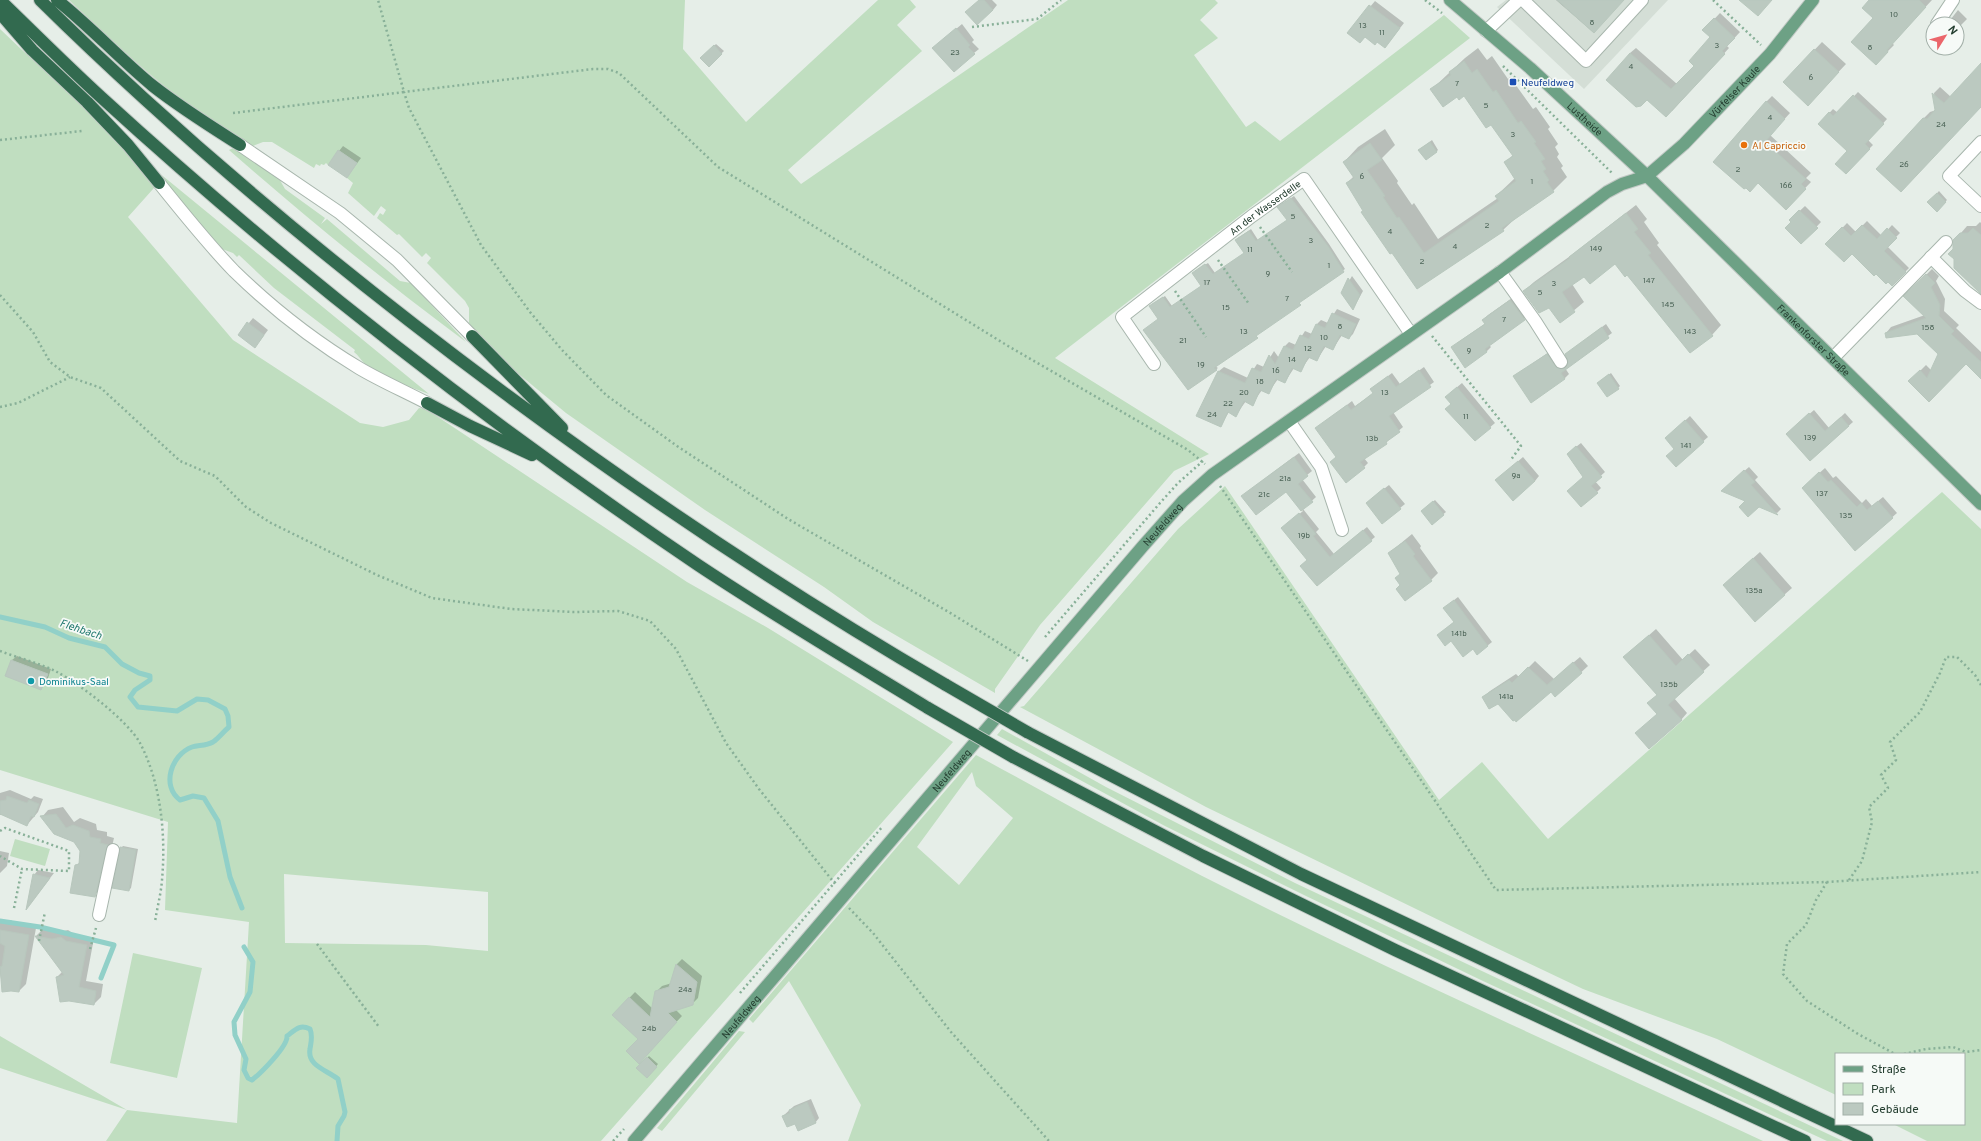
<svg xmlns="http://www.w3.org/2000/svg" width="1981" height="1141" viewBox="0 0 1981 1141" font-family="Overpass,sans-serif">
<rect width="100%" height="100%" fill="#e6eee8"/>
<path fill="#d4ded6" d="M1506 0H1668L1584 89 1497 7Z"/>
<path fill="#c0dec0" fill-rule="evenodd" d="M69 0H685L683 49 746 122 878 0H910L916 7 897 25 922 51 788 170 801 184 1068 0H1215L1218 3 1200 20 1218 38 1194 55 1246 127 1255 121 1280 141 1444 15 1470 38 1055 358 1209 454 1174 471 1040 625 995 689V693L873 622 824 587 705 510 566 413 509 366 478 335 469 323V308L465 301 427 263 431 258 426 253 422 257 399 234 397 235 377 218 380 213 383 215 386 210 381 206 374 216 348 193 353 183 347 178 357 163 338 150 328 165 326 163 324 165 321 164 320 166 316 164 314 168 272 142H263L253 146C235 135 216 124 199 112 152 80 111 39 69 0Z
M0 29 21 49 158 172 429 394C408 386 382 378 364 363 361 360 358 355 354 352L355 350 274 288 239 255 237 257 233 253 222 249 162 179 128 217 233 340 360 423 383 427 409 420 419 408 426 409 687 582 768 628 953 742 601 1141H106L127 1110 0 1068V1036L127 1110 237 1123 249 922 165 910 168 822 0 770ZM284 874 488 892V951L426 945 285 943Z
M233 148 277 175 285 189 325 218 321 224 327 219 400 281 411 283 466 342C384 281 305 217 229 150Z
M1225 486 1439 800 1482 762 1548 839 1942 492 1981 529V1141H1927L1893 1124H1964V1054H1836V1095L1717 1039 1583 989 1488 944 1206 807 1020 707 1024 706 1178 529Z
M1002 729 1106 787 1295 883 1843 1141H1827L1483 981 1306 896 1165 826 997 735Z
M976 755C1028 783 1079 812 1131 839 1337 948 1552 1042 1763 1141H848L861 1105 789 981 753 1023 749 1019ZM972 772 976 786 1013 818 959 885 917 847Z
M15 839 50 849 45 866 10 856Z
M133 953 202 968 177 1078 110 1063Z
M739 1031 745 1032 662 1131 657 1128Z"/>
<path fill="#0003" d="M980 0H992L997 5 993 10Z
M1556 0H1623L1593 32Z
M1870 0H1932L1892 43 1894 45 1882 57Z
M1375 1 1404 23 1389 42 1377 41 1365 36 1348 33Z
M1958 10 1967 19 1957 29V24H1947Z
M1720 13 1740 32 1727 46 1729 48 1672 111 1630 53 1636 48 1677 84 1695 66 1712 37 1704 30Z
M962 24 974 40 972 42 979 49 974 53 938 44Z
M1822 42 1846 64 1815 97 1784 82Z
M716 44 724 51 709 65 702 58Z
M1478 48 1487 60 1492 56 1508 79 1510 77 1533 109 1536 107 1550 127 1548 129 1558 144 1555 147 1559 154 1557 157 1563 166 1561 168 1567 177 1553 191 1518 216 1503 230 1417 288 1364 211 1347 183 1354 176 1344 162 1358 147 1385 129 1395 145 1382 158 1398 181 1397 183 1412 205 1414 203 1438 239 1498 198 1496 196 1515 178 1505 163 1513 155 1491 123 1464 95H1457L1432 89 1465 58Z
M1981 65V105L1908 184 1923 119 1930 112 1936 110 1934 93 1940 87 1951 97Z
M1858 92 1887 119 1868 140 1873 145 1846 172 1848 151 1819 124 1833 109 1838 113Z
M1772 96 1790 113 1770 135 1811 173 1806 178 1811 182 1786 208 1758 182 1766 102Z
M1432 140 1438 150 1436 152 1419 150Z
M343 146 361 158 347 177 339 151Z
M1939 191 1947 200 1937 210 1929 202Z
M1294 196 1329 244 1345 269 1300 301 1298 306 1257 334 1255 339 1215 366 1218 368 1188 389 1152 304 1165 296 1172 306 1202 286 1195 271 1208 263 1215 273 1245 253 1238 238 1251 229 1258 240 1288 220 1281 205Z
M1636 205 1647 219 1644 222 1659 243 1657 245 1721 325 1712 335 1627 274 1615 263 1584 275 1572 284 1584 302 1560 322 1550 307 1524 291 1534 282 1573 254Z
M1805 206 1821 222 1801 243 1790 220Z
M1867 221 1882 236 1892 225 1900 233 1887 246 1909 268 1892 285 1852 253 1827 244 1847 223 1856 232Z
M1980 222 1981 223V292L1954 249 1961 233 1967 226H1976Z
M1932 269 1939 276 1936 281 1945 299 1944 311 1959 325 1956 328 1981 352V377L1966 363 1929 400 1910 381 1926 365 1932 371 1939 354 1918 333H1886L1891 327 1925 315 1905 296Z
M1352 276 1363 291 1353 309 1342 293Z
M1515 296 1529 315 1489 345 1491 347 1486 352 1457 343 1486 323 1483 320 1488 315Z
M1337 309 1360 319 1353 334 1349 338 1342 335 1333 349 1326 346 1317 360 1310 357 1300 371 1294 368 1285 382 1278 379 1268 393 1262 390 1252 404 1246 401 1236 415 1229 412 1220 426 1198 416 1219 371 1224 367 1248 378 1257 364 1264 367 1274 351 1279 358 1285 346 1289 342 1296 345 1305 331 1312 334 1317 324 1321 320 1328 323Z
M253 318 268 330 259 342 239 335Z
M1606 324 1612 333 1565 368 1569 374 1565 378 1531 401 1514 376 1552 350 1562 365H1568L1570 362 1566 354Z
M1424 367 1434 382 1393 412 1403 427 1390 438 1386 443 1364 458 1368 463 1364 467 1337 456 1317 428 1352 401 1355 406 1374 393 1371 389 1392 373 1400 384Z
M1611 373 1620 386 1618 388 1600 381Z
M1462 383 1495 423 1475 440 1452 404 1450 393Z
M1814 410 1829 428 1845 413 1853 422 1810 460 1791 430Z
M1690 416 1708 437 1676 465 1675 448 1671 434Z
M1581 443 1605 472 1595 481 1601 488 1597 492 1568 491 1584 477 1572 450Z
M1299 453 1312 471 1302 479 1316 497 1303 509 1319 529 1316 532 1334 554 1367 527 1375 537 1317 585 1308 560 1286 525 1303 511 1286 491 1247 492Z
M1523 457 1539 476 1535 481 1501 476Z
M1749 467 1758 477 1755 480 1781 509 1777 513 1747 500 1727 486Z
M1825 468 1833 478 1836 476 1862 503 1866 499 1872 506 1883 497 1897 513 1855 550 1808 483Z
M1389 485 1405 504 1400 508 1371 499Z
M1435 500 1446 512 1432 523 1424 509Z
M1412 534 1421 546 1420 548 1438 573 1431 580 1401 585V574L1389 553Z
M1760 552 1792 588 1784 595 1731 578Z
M1458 597 1492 642 1487 646 1473 648 1443 631 1455 621 1449 604Z
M1656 629 1683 660 1695 649 1710 665 1674 698 1687 713 1681 720 1658 714V695L1631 651Z
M17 656 51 669 46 684 41 688 6 675 12 660Z
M1580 657 1588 666 1555 696 1551 690 1498 703 1483 697 1490 691 1516 674 1519 677 1535 661 1554 679Z
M10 790 31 799 34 796 43 799 38 812 27 825 3 815H0V793Z
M63 807 74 822 80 818 96 824 97 830 107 832V836L114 838 102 888 94 895 76 866 80 862 81 851 74 841 42 817 48 810Z
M123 846 138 849 131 888 129 890 121 848Z
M0 851 9 853 7 866 0 873Z
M38 870 54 873 30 904 34 875Z
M11 920 16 925 36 928 26 984 19 991H3L0 972V921Z
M43 929 60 932 68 930 74 934 94 938 86 981 103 984 101 997 94 1004 57 977 63 971 36 936Z
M682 959 702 976 698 998 692 1004 676 1010 682 1016 644 1056 639 1039 613 1015 635 992 653 1009 656 992 662 986 672 983 677 964Z
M649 1056 658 1064 647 1077 638 1068Z
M811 1099 819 1118 815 1123H795L783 1116 794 1106Z"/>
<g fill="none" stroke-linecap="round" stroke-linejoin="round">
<path stroke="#91d0c8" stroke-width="5" d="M0 617 45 627 69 638 105 647 122 664 139 673 150 676V680L135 690 130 697 138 707 177 711 197 699 208 700 225 709 228 716 229 727C223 732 219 738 213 742 206 746 198 745 192 747 171 755 161 786 180 800L193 796 204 798 218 821 230 877 242 908
M0 921 40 927 114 945 101 978
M244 947 253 962 250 992 234 1022 235 1035 246 1059 244 1070 248 1078 252 1080C261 1073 288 1046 287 1036 296 1029 300 1024 310 1029 313 1036 311 1042 310 1049 307 1066 327 1070 338 1079L345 1112 344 1116 338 1126 337 1141"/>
</g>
<path fill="#bbc9c0" stroke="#b8c7bd" d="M979 0H984L993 10 977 25 965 12Z
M1557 0H1624L1594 33Z
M1739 0H1772L1758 16Z
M1869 0H1919L1926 7 1887 50 1888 52 1876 65 1851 42 1873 18 1862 8Z
M1369 5 1400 28 1385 48 1377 42 1375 45 1365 37 1360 43 1347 33Z
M1714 18 1735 38 1722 51 1725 54 1666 117 1647 100 1641 106 1636 107 1606 80 1630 53 1671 89 1694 66 1689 61 1710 37 1702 30Z
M956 28 970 45 968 47 975 54 954 72 932 48Z
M714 45 722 54 709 67 700 58Z
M1814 49 1839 72 1808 106 1783 82Z
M1464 61 1472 73 1477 69 1493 92 1496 90 1518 123 1521 121 1536 142 1534 143 1545 159 1541 161 1546 169 1543 171 1549 180 1547 182 1554 192 1502 228 1504 231 1417 289 1392 253 1390 254 1361 212 1363 211 1346 183 1354 178 1343 162 1370 143 1382 160 1367 170 1385 196 1383 197 1397 218 1399 217 1424 253 1499 201 1495 196 1516 181 1504 162 1513 156 1491 125 1486 128 1464 96 1459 100 1457 97 1443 107 1430 89 1451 75 1449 72Z
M1981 63V107L1901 192 1876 169 1923 118 1927 119 1935 110 1932 93 1944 103Z
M1853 95 1884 124 1865 144 1870 149 1846 174 1835 164 1847 151 1818 124 1829 112 1833 116Z
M1766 101 1785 119 1765 142 1806 179 1801 184 1806 189 1786 210 1758 183 1750 192 1746 188 1744 189 1713 162Z
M1430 142 1437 152 1426 160 1418 150Z
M338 150 357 163 347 178 328 165Z
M1937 193 1946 202 1937 212 1927 202Z
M1291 198 1328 246 1344 272 1299 303 1301 305 1256 336 1258 338 1214 368 1217 370 1188 390 1143 330 1158 319 1149 306 1163 297 1170 307 1201 286 1192 273 1205 264 1213 274 1244 253 1235 240 1249 231 1256 241 1287 220 1277 207Z
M1799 210 1818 228 1801 244 1785 228 1791 222 1789 220Z
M1626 213 1638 229 1634 232 1651 253 1648 255 1713 336 1690 353 1627 275 1625 277 1615 264 1590 284 1584 277 1562 292 1575 312 1560 323 1549 308 1539 313 1523 291 1570 258 1569 257Z
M1862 225 1877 239 1887 228 1897 238 1884 251 1906 272 1892 286 1888 282 1886 284 1876 274 1874 276 1852 254 1844 262 1825 244 1842 227 1851 236Z
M1973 228 1981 235V294L1954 268V259L1948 254 1953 249V240L1960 233H1968Z
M1926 274 1935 283 1931 287 1940 305 1939 316 1954 331 1951 334 1981 362V379L1966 364 1929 402 1908 381 1920 370 1927 378 1938 354 1917 334 1886 338 1885 333 1926 318 1903 296Z
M1348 278 1360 295 1353 310 1341 293Z
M1510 300 1525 320 1485 349 1487 352 1465 368 1451 347 1485 324 1482 320Z
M1332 313 1356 324 1349 339 1340 335 1333 350 1324 346 1317 361 1308 357 1301 372 1292 368 1285 383 1276 379 1269 394 1260 390 1253 406 1244 401 1236 417 1228 412 1221 427 1196 416 1218 371 1245 383 1252 368 1261 372 1269 355 1275 364 1284 346 1293 350 1300 335 1309 339 1316 324 1325 328Z
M247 322 264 335 255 348 238 335Z
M1602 327 1609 338 1561 373 1565 379 1531 403 1513 376 1547 354 1557 368H1565L1568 362 1565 354Z
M1419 370 1431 387 1389 416 1400 432 1386 442 1387 444 1360 462 1365 468 1346 483 1330 462 1336 457 1315 428 1347 405 1351 410 1373 393 1370 389 1388 376 1396 387Z
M1609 374 1619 389 1607 397 1597 383Z
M1457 387 1491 428 1475 441 1445 409 1451 404 1445 397Z
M1809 413 1825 431 1841 417 1849 426 1810 461 1786 434Z
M1685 420 1704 442 1676 467 1666 456 1674 449 1665 438Z
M1576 446 1602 477 1591 486 1598 493 1581 507 1567 491 1583 477 1567 454Z
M1294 457 1308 476 1298 484 1313 502 1301 511 1286 492 1256 515 1241 496Z
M1518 461 1535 481 1513 501 1495 480Z
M1744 470 1755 482 1751 485 1778 515 1759 507 1748 517 1739 507 1745 501 1721 491Z
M1819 472 1828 482 1831 480 1857 507 1861 503 1867 510 1878 501 1893 518 1855 551 1802 488Z
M1384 488 1401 509 1382 524 1366 503Z
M1433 501 1444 515 1432 525 1421 511Z
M1299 513 1316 534 1313 536 1330 557 1363 530 1372 541 1317 586 1300 566 1307 560 1281 528Z
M1405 541 1415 554 1413 556 1432 581 1405 601 1396 589 1400 585 1395 578 1400 574 1388 553Z
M1753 558 1785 595 1755 622 1723 585Z
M1454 600 1488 646 1477 655 1473 649 1463 657 1451 641 1445 646 1437 635 1454 622 1443 608Z
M1649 635 1676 666 1688 654 1704 672 1668 705 1682 720 1649 749 1635 733 1657 714 1647 703 1657 695 1623 657Z
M11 660 48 674 41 690 5 676Z
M1573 662 1582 673 1555 697 1551 692 1516 722 1515 720 1513 721 1498 704 1489 709 1482 697 1509 680 1512 683 1528 667 1547 685Z
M7 796 27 803 29 800 39 804 34 817 31 816 27 826 0 814V801L6 800Z
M56 814 66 828 73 825 89 831 90 837 101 839 100 843 108 845 95 897 70 893 75 865 79 864 80 851 74 842 54 834 40 816Z
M120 847 136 850 129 891 112 888Z
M33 874 50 878 26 910Z
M0 930 29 935 19 992 11 991 2 992 0 967 2 966 5 946 0 943Z
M35 936 52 939 61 937 66 941 87 945 79 987 96 991 94 1005 69 1001 60 1002 56 977 64 975Z
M676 964 697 982 693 1005 668 1013 677 1022 639 1064 626 1051 638 1039 612 1015 629 997 650 1017 655 991 669 987Z
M647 1057 657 1067 647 1078 636 1068Z
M807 1102 816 1123 798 1131 795 1124 787 1127 782 1116 790 1113 789 1110Z"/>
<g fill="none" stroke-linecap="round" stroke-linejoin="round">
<defs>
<g id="minor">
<path d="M1523 0 1586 61 1642 0"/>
<path d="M1937 24 1953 0"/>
<path d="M1486 31 1519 0"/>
<path d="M1981 142 1949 176 1981 206"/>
<path d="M240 145 340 213 397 260 472 336"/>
<path d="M159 183C183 213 207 243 234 271 271 307 314 341 359 368 381 381 404 391 427 403"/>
<path d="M1931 257 1965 291 1981 303"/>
<path d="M1500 272 1535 321 1561 362"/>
<path d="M1833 358 1946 242"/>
<path id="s1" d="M1154 364 1122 317 1252 216 1304 179 1411 334"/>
<path d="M1289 421 1321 467 1342 530"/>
<path d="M99 915 113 850"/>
</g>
<g id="major">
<path id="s2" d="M1450 0 1530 68 1647 176 1981 504"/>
<path id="s3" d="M634 1141 1143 546 1183 501 1212 475 1500 272 1607 192 1622 184 1647 176 1684 144 1770 54 1813 0"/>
</g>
<path id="highway" d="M0 0C34 33 67 66 102 98 288 268 489 424 698 565 773 615 851 661 928 708
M40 0C184 142 340 271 503 392 646 498 793 596 946 685
M57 0C91 27 120 59 153 86 181 108 210 126 240 145
M0 13 32 50 87 102 128 145 159 183
M472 336 562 428
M427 403 470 426 532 455
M1027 732 1301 874 1867 1141
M1013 757 1203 856 1395 950 1805 1141"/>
</defs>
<use href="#minor" stroke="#a8b6ad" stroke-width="14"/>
<use href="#major" stroke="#c2c9c5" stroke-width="14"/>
<use href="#highway" stroke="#c2c9c5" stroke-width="14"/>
<path stroke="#88b098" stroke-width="2.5" stroke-dasharray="2 3" stroke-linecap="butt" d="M1425 0 1442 13
M1713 0 1761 45
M972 27 1037 19 1061 0
M1503 66 1612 173
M233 113 404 92 378 0
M0 140 82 131
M1260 227 1292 272
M1218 260 1249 304
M1175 291 1206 337
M0 295 33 332 50 362 70 377 101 388 180 461 215 476 246 507 271 523 377 575 432 598 511 609 574 612 618 611 650 621 676 649 726 743 759 789 836 885
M1432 336 1521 446 1510 461
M0 407 18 403 70 377
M1220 486 1496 890 1827 882 1981 872
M1045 637 1160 503 1178 483 1203 461
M0 651C18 658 40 663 57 672 81 685 127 720 140 743 161 783 166 835 162 880 161 894 157 908 155 922
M1028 661 952 614 788 519 677 446 606 395 562 350 530 312 481 245 409 108 404 92 593 69H608L619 73 718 167 1008 346 1188 450 1205 464
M0 831 5 828 69 851V871L22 869 0 856
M1849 880 1862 861 1872 822 1869 807 1888 788 1881 775 1896 760 1890 742 1920 712 1940 673 1946 657H1957L1975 675 1981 685
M1827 882 1816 900 1806 925 1787 944 1783 974 1807 1001 1858 1034 1895 1054
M14 908 22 869
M849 908 873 933 951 1032 1049 1141
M39 941 45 912
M317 944 379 1027
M90 949 96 928
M740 993 883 826
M1904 1054 1926 1049 1953 1047 1966 1052 1981 1050
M613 1141 624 1129"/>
<use href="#minor" stroke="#fff" stroke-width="12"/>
<use href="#major" stroke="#6da185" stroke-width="12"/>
<use href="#highway" stroke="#326a4f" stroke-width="12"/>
<defs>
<path id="highway-bridge" d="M946 685 1027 732
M928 708 1013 757"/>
</defs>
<use href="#highway-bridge" stroke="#c2c9c5" stroke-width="14" stroke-linecap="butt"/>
<use href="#highway-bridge" stroke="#326a4f" stroke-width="12"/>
</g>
<rect fill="#1a4fb4" stroke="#f6faf7" stroke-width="1.5" x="1509" y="78" width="8" height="8" rx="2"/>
<circle fill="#e8710a" stroke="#f6faf7" stroke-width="1.5" cx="1744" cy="145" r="4"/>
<circle fill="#0f9aa8" stroke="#f6faf7" stroke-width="1.5" cx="31" cy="681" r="4"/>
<g text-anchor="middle" stroke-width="3.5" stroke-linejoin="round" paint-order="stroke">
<g font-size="8" fill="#4a6255">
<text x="1894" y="17">10</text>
<text x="1592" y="25">8</text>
<text x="1363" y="28">13</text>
<text x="1382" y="35">11</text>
<text x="1717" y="48">3</text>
<text x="1870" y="50">8</text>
<text x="955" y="55">23</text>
<text x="1631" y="69">4</text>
<text x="1811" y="80">6</text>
<text x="1457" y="86">7</text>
<text x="1486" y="108">5</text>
<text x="1770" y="120">4</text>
<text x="1941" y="127">24</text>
<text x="1513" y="137">3</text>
<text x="1904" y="167">26</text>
<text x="1738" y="172">2</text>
<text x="1362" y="179">6</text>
<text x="1532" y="184">1</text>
<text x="1786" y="188">166</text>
<text x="1293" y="219">5</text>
<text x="1487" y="228">2</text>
<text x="1390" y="234">4</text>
<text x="1311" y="243">3</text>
<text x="1455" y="249">4</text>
<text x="1596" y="251">149</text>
<text x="1250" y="252">11</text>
<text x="1422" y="264">2</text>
<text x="1329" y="268">1</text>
<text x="1268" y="276">9</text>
<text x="1649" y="283">147</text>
<text x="1207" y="285">17</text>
<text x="1554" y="286">3</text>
<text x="1540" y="295">5</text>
<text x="1287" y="301">7</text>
<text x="1668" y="307">145</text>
<text x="1226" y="310">15</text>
<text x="1504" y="322">7</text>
<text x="1340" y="329">8</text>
<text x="1928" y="330">158</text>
<text x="1244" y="334">13</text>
<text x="1690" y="334">143</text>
<text x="1324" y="340">10</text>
<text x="1183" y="343">21</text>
<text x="1308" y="351">12</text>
<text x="1469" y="353">9</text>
<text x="1292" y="362">14</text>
<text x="1201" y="367">19</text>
<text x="1276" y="373">16</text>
<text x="1260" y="384">18</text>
<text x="1244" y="395">20</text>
<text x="1385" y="395">13</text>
<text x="1228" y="406">22</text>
<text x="1212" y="417">24</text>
<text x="1466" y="419">11</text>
<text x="1810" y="440">139</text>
<text x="1372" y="441">13b</text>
<text x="1686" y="448">141</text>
<text x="1516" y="478">9a</text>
<text x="1285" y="481">21a</text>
<text x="1822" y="496">137</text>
<text x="1264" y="497">21c</text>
<text x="1846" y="518">135</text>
<text x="1304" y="538">19b</text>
<text x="1754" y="593">135a</text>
<text x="1459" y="636">141b</text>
<text x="1669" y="687">135b</text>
<text x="1506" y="699">141a</text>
<text x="685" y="992">24a</text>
<text x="649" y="1031">24b</text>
</g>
<g font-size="10" fill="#164399" stroke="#f6faf7" text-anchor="start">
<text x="1521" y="86">Neufeldweg</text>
</g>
<g font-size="10" fill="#253f31" stroke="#f6faf7">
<text dy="4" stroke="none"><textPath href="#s3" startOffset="1533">Vürfelser Kaule</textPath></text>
<text dy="4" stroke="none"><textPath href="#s2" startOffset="180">Lustheide</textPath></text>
<text dy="4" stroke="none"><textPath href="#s1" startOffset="237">An der Wasserdelle</textPath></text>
<text dy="4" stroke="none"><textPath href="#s2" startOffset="498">Frankenforster Straße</textPath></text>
<text dy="4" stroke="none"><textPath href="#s3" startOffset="812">Neufeldweg</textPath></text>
<text dy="4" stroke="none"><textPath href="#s3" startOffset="488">Neufeldweg</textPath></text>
<text dy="4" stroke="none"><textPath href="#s3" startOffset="164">Neufeldweg</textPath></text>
</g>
<g font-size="10" fill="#c56008" stroke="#f6faf7" text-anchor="start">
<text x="1752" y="149">Al Capriccio</text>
</g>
<g font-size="10" fill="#0d838f" stroke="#f6faf7" text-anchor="start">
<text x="39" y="685">Dominikus-Saal</text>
</g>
<g font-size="11" font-style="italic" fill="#21796f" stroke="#f6faf7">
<text transform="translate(81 629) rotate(18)" y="4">Flehbach</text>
</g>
</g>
<rect x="1835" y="1053" width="130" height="72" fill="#f6faf7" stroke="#a2afa8"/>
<rect x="1843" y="1066" width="20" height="6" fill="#6da185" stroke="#a2afa8"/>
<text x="1871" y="1073" font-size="12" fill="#253f31">Straße</text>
<rect x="1843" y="1083" width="20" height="12" fill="#c0dec0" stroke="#a2afa8"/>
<text x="1871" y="1093" font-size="12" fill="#253f31">Park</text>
<rect x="1843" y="1103" width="20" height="12" fill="#bbc9c0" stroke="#a2afa8"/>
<text x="1871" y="1113" font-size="12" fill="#253f31">Gebäude</text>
<g transform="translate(1945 36) rotate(53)"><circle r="19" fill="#f6faf7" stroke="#a2afa8"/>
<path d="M0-3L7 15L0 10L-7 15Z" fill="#eb666b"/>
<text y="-6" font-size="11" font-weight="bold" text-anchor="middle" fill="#253f31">N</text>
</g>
</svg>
